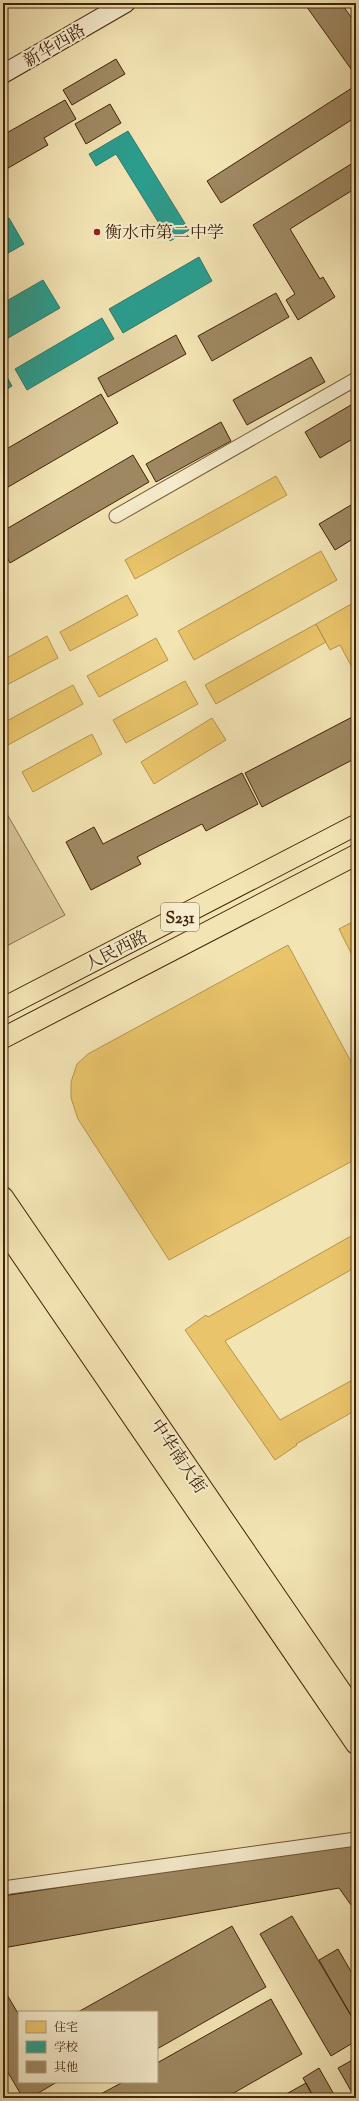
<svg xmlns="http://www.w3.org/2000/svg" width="359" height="2101" viewBox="0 0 359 2101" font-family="'Sorts Mill Goudy','Noto Serif SC',serif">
<rect width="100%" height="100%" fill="#f3e4b4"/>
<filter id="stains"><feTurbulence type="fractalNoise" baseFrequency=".005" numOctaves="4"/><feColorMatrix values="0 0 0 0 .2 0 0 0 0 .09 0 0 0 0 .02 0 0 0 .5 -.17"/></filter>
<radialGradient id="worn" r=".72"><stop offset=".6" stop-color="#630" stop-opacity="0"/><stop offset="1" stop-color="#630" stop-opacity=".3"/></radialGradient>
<path fill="#d5c397" stroke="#8b7450" d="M3 807 65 915 3 948Z"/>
<path fill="#e9c46a" stroke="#b7944d" d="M276 476 287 495 135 579 125 560Z
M321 551 337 580 194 660 178 631Z
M127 595 138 615 70 651 60 632Z
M353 603 356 608V670L354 671 340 645 330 650 316 624Z
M316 624 326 642 216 704 205 685Z
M47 636 58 658 3 687V660Z
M156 638 168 660 99 697 87 676Z
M185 681 198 704 126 743 113 720Z
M73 685 83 704 8 745 3 736V723Z
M212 718 226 740 154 784 141 762Z
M92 734 102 754 33 792 22 772Z
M356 920V963L339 929Z
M288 945 356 1071V1159L169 1260 78 1119 71 1098V1082L77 1064 88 1054Z
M351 1236 356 1246V1267L225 1341 280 1420 356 1378V1410L296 1444 297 1445 275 1460 185 1330 206 1315 208 1317Z"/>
<path fill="#2a9d8f" stroke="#317967" d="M128 131 189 230 170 241 116 154 96 166 89 154Z
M9 218 24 244 3 256V222Z
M199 257 212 281 123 333 109 309Z
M43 280 60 308 3 341V303Z
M102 318 114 339 27 390 15 369Z
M3 370 12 386 4 391 3 389Z"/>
<path fill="#9e8862" stroke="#412409" d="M304 3H341L356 24V76Z
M116 59 125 74 72 105 63 90Z
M355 86 356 117 221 203 207 181Z
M65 100 76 119 44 138 48 145 3 171V135Z
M110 104 121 123 86 144 75 124Z
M356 161V188L290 229 320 279 323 277 335 297 298 320 286 300 295 294 253 225Z
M276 293 289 317 212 361 198 336Z
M176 335 186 354 108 397 98 378Z
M311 357 325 382 247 425 233 400Z
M101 394 118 423 3 490V451Z
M356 402V437L320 458 305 432Z
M221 422 231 441 156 482 146 464Z
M133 455 149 482 10 563 3 551V531Z
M356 502V537L335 550 319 524Z
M356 715V758L262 807 245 773Z
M242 773 258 804 206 831 202 824 137 857 141 864 91 890 66 842 94 827 103 844Z
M354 1842 356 1849V1912L339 1888 3 1948V1896Z
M292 1916 356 2024V2041L331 2056 260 1934Z
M232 1926 266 1987 157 2049V2012H78Z
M338 1949 356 1980V2015L352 2017 319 1960Z
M3 1988 19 2015V2082H57L30 2098H23L3 2064Z
M271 1999 302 2054 225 2098H98L97 2096 123 2082H157V2063Z
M356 2058V2098H355L338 2068Z
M319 2068 336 2098H314L303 2078Z
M306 2083 314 2098H279Z"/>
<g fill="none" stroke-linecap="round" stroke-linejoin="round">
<defs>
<path id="street" d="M116 516 356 379
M3 1888 356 1839"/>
<path id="secondary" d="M3 74 126 3"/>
<path id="primary" d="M3 1008 356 825
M3 1038 356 855
M3 1197 356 1713
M3 1228 356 1744"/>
</defs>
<use href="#street" stroke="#6e5434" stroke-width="15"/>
<use href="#secondary" stroke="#412409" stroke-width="20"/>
<use href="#primary" stroke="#412409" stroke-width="22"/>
<use href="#street" stroke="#f7edce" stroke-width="13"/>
<use href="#secondary" stroke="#f7edce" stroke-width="18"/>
<use href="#primary" stroke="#f3e4b4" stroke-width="20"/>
</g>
<circle fill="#8f2418" stroke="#f7edce" stroke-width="1.5" cx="97" cy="232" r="4"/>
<g text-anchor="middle" stroke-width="4" stroke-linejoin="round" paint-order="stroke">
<rect fill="#f7edce" stroke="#786044" stroke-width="1" x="161" y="903" width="38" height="28" rx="3"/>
<g font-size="16" font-weight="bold" fill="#412409">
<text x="180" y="923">S231</text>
</g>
<g font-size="17" fill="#412409" stroke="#f7edce">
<text transform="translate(54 45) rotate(-30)" y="6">新华西路</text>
<text transform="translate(116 950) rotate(-27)" y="6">人民西路</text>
<text transform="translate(179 1456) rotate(56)" y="6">中华南大街</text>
</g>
<g font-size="17" fill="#412409" stroke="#f7edce" text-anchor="start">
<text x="105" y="238">衡水市第二中学</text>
</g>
</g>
<rect width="359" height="2101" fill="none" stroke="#f3e4b4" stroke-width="16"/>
<rect x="4" y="4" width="351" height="2093" fill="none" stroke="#412409" stroke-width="2"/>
<rect x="8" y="8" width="343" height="2085" fill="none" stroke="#412409"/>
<rect x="18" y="2011" width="140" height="72" fill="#f7edce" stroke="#ae9d7f"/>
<rect x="26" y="2021" width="20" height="12" fill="#e9c46a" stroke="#ae9d7f"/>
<text x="54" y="2031" font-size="12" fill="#412409">住宅</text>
<rect x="26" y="2041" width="20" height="12" fill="#2a9d8f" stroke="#ae9d7f"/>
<text x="54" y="2051" font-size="12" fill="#412409">学校</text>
<rect x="26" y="2061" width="20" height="12" fill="#9e8862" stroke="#ae9d7f"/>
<text x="54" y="2071" font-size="12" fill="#412409">其他</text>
<rect width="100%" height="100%" filter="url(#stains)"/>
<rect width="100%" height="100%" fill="url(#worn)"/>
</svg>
